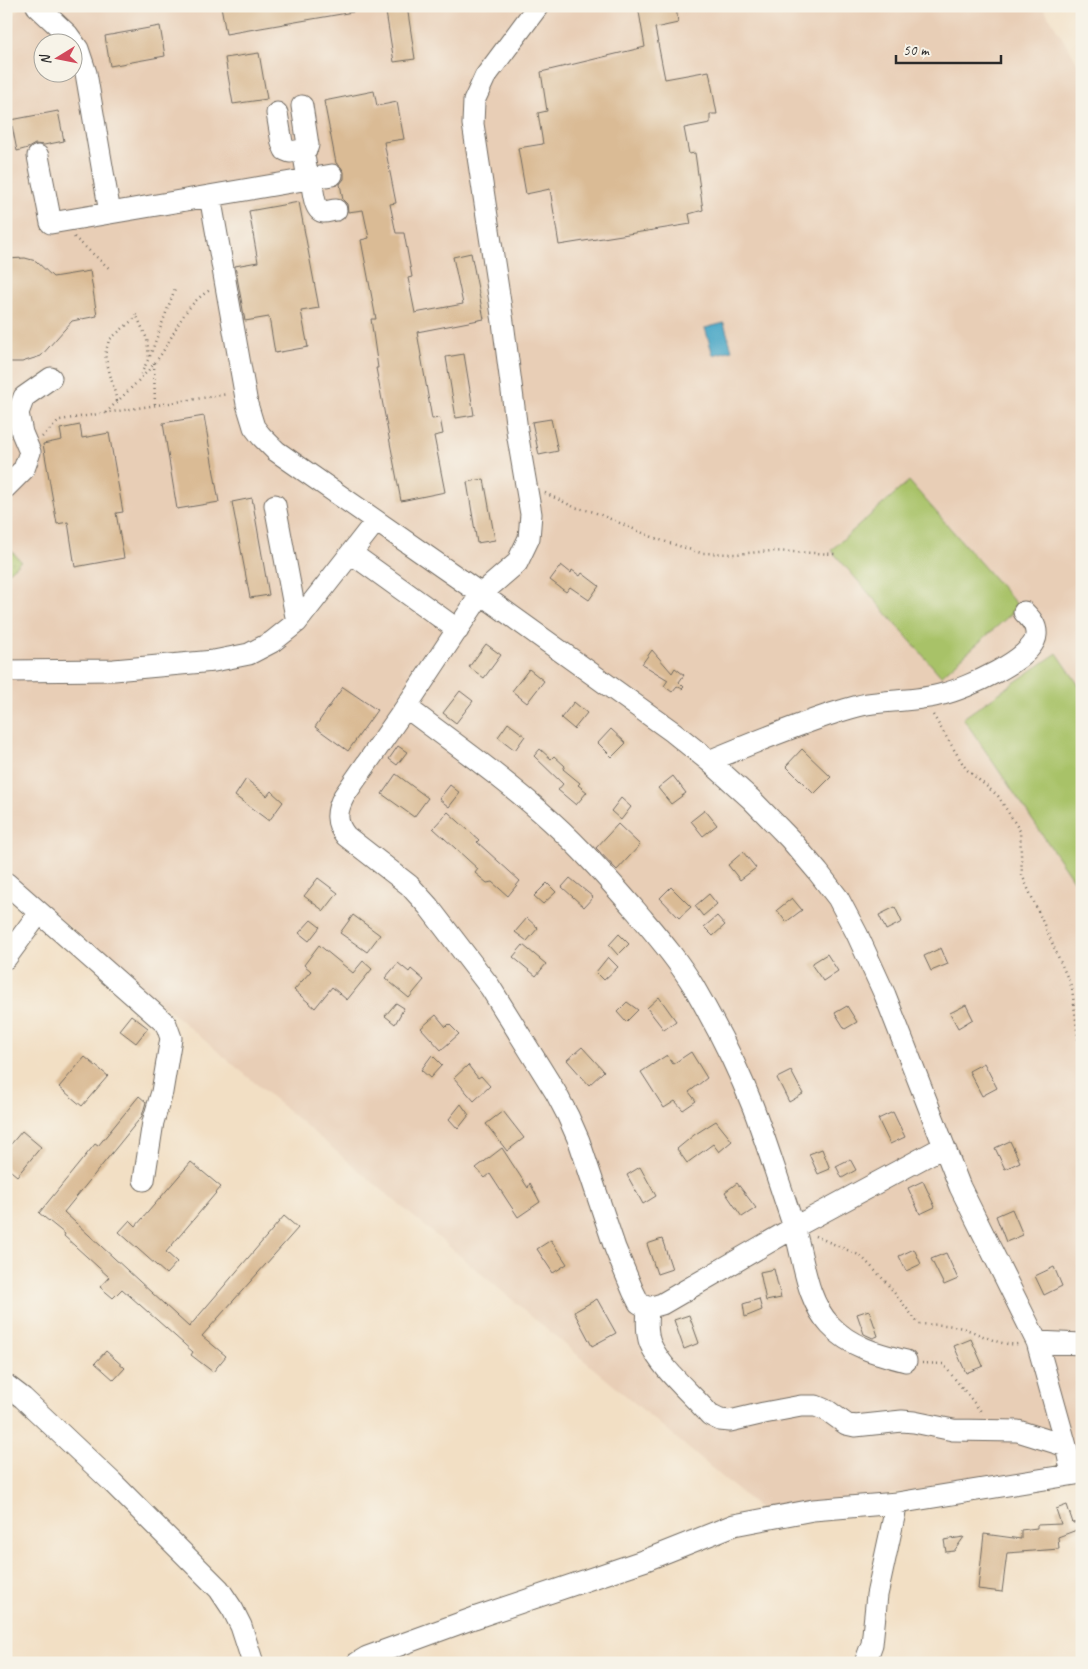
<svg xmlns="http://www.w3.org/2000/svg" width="1088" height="1669" viewBox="0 0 1088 1669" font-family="Caveat,sans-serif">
<defs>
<pattern id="grass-dots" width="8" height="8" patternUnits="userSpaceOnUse" patternTransform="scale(1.25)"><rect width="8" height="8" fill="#a8c268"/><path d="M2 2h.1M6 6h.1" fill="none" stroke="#899e56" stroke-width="1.8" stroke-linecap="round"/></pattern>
</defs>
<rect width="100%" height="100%" fill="#f7f3e8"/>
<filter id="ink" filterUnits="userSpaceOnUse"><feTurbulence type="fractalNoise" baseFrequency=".02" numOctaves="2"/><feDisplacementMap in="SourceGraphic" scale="10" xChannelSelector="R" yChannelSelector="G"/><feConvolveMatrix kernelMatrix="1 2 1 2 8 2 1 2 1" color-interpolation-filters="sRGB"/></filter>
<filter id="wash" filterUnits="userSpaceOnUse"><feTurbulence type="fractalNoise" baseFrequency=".0096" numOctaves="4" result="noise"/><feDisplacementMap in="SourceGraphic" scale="20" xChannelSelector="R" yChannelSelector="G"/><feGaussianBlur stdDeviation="1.12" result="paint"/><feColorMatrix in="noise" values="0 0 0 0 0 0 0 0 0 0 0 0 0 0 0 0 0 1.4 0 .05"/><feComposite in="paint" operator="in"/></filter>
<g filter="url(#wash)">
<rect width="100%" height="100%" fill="#f2dfc4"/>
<path fill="#e8ceb6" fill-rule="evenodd" d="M21 6H1042L1082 69V1453L1080 1449 1058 1453 1049 1471 765 1513 6 873V25ZM42 42H72V72H42Z"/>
<path fill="url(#grass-dots)" stroke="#6a764a" d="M6 545 21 561 6 574Z"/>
<path fill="#a8c268" stroke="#6a764a" d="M909 481 1019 607 941 676 831 550Z
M1057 653 1082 690V893L963 718Z"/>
<path fill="#46a6c6" stroke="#386878" d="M724 323 732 350 713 355 705 328Z"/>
<g id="blocks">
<path fill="#dabb95" d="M221 6H353V12L226 34Z
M385 6H407L415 59 394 62Z
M638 6H676L678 23 655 28 665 79 709 71 717 114H710V123L684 128 689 154 695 153 703 210 689 214 691 224 559 245 550 189 526 194 518 148 543 144 538 113 547 111 541 72 645 47Z
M160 26 165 56 110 66 105 36Z
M259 53 267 99 233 104 225 58Z
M374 91 377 106 397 102 404 139 384 142 396 203 390 204 396 233H404L412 277 408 278 415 313 463 304 453 257 471 253 484 319 417 332 432 419 440 418 443 434 434 436 445 492 401 501 376 368H378L371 319H376L361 240 369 238 363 210 348 212 347 204 343 200 340 184 344 179V172L341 167 336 163 324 101Z
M58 111 64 141 44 145 35 144 28 148 17 151 11 120Z
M299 202 319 308 301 311 308 347 275 353 269 317 245 321 235 266 258 262 249 211Z
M25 258 36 261 53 277 90 271 97 316 72 321 41 356 22 362H6V259Z
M464 354 474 415 456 418 446 357Z
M204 416 219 502 177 509 163 423Z
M551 419 558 451 539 455 532 422Z
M80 425 82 438 109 433 123 512 116 513 124 558 75 567 68 522 57 524 43 444 62 440 60 429Z
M484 479 495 540 477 543 467 482Z
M252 498 269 595 250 598 232 502Z
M561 565 571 573 572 570 580 576 582 573 599 586 589 600 570 587 566 592 550 580Z
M486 644 501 655 484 678 469 667Z
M652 650 672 673 675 668 684 675 679 682 684 687 682 689 677 686 672 692 664 686 668 680 642 664Z
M529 669 544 681 527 703 512 691Z
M343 687 377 710 348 751 315 727Z
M460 691 473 701 456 723 443 713Z
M574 702 587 713 574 729 561 718Z
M508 723 525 736 515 750 498 737Z
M611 729 626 743 612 757 598 743Z
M398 746 407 752 397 765 389 759Z
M540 749 551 759 554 756 565 766 563 769 580 783 578 785 587 792 576 805 558 790 563 784 534 756Z
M802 749 831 777 814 794 786 766Z
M396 774 428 798 414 817 382 794Z
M673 776 686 793 671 804 658 788Z
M246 779 267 796 271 791 283 802 269 821 235 796Z
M450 785 460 793 449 807 439 799Z
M621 798 631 807 621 820 611 811Z
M705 810 717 825 703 836 691 821Z
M448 812 479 840 477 842 520 881 508 896 492 882 487 883 475 873 478 869 433 828Z
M618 824 640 845 617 870 596 848Z
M743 852 756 868 740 880 728 865Z
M318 878 338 893 324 911 304 896Z
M570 878 593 897 584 907 562 887Z
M547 883 556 892 543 904 534 896Z
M671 887 691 907 679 918 660 898Z
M709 894 717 904 703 916 695 906Z
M792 898 802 910 786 922 777 910Z
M895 907 902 922 886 930 879 915Z
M353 915 380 935 367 952 340 933Z
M717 916 725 925 713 936 704 927Z
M527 918 538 928 527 941 515 932Z
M311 920 320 927 309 941 299 933Z
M619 934 629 944 618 955 609 945Z
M319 945 353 973 363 961 372 969 347 1000 332 987 315 1008 294 990 311 971 304 965Z
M523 945 546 964 536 976 513 957Z
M941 948 948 964 931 971 924 956Z
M827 954 838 971 823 981 811 964Z
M608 957 618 967 604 980 596 972Z
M398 963 409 972 411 969 424 980 409 998 385 978Z
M659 997 676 1021 664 1030 647 1008Z
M627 1002 638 1010 626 1022 617 1012Z
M396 1003 404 1008 395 1024 385 1016Z
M966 1005 973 1019 958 1028 950 1013Z
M847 1006 857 1022 845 1029 835 1013Z
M131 1015 148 1028 136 1043 119 1030Z
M436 1015 446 1027 449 1024 459 1034 441 1050 421 1028Z
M582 1047 604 1071 589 1085 567 1060Z
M691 1052 707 1078 689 1092 696 1101 683 1110 675 1101 664 1108 641 1072 667 1055 673 1064Z
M432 1055 442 1065 430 1078 421 1070Z
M85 1057 108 1076 82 1106 59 1087Z
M984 1063 997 1088 982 1096 969 1071Z
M468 1065 478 1078 481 1076 490 1086 474 1101 454 1078Z
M791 1071 803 1094 789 1102 777 1078Z
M139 1096 146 1102 142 1116 64 1212 189 1327 284 1216 298 1228 202 1336 226 1356 213 1372 191 1355 193 1352 122 1289 113 1298 100 1287 109 1277 64 1236 65 1234 39 1213 95 1144 98 1146Z
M461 1104 469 1115 458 1129 449 1119Z
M503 1111 524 1138 507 1151 486 1124Z
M893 1112 905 1137 890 1144 878 1119Z
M716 1121 732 1141 719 1152 713 1144 687 1163 677 1149 694 1135Z
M22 1131 41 1147 17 1176 6 1167V1150Z
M1010 1141 1020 1162 1005 1169 995 1148Z
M502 1148 528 1188 530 1183 540 1202 518 1217 490 1174 485 1178 476 1168Z
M822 1149 830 1169 818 1174 809 1154Z
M850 1159 856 1170 842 1178 836 1166Z
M191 1162 221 1187 166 1252 177 1262 166 1274 119 1232 130 1220 136 1226Z
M640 1167 656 1196 643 1204 627 1175Z
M923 1181 935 1207 920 1214 908 1188Z
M737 1183 756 1208 742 1217 725 1192Z
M1012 1209 1023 1235 1006 1242 996 1216Z
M662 1239 672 1269 657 1274 647 1244Z
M551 1240 567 1264 553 1273 537 1249Z
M914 1249 921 1264 906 1271 899 1256Z
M946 1253 958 1279 944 1285 931 1259Z
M1054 1267 1062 1286 1044 1295 1035 1276Z
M774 1269 781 1298 766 1301 760 1272Z
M597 1299 616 1333 592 1346 574 1312Z
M759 1299 762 1310 745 1317 743 1304Z
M869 1310 878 1336 873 1338 864 1334 857 1314Z
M689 1315 699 1343 684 1349 674 1320Z
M971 1339 983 1366 966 1373 954 1346Z
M106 1351 125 1368 114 1380 95 1363Z
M1067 1505 1073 1523 1082 1522V1528L1058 1537 1059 1549 1007 1553 1002 1592 978 1589 984 1534 1021 1539V1530L1037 1528V1525L1061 1524 1056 1509Z
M964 1537 954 1551 946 1552 944 1540Z"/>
</g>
</g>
<g filter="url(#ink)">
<use href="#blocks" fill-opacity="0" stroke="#716a61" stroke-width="1"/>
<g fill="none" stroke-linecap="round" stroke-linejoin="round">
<defs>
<path id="minor" d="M37 6 68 35 78 49 86 73 110 213 332 175
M538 6 485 77 474 101 473 124 503 322 518 438 531 514 529 538 517 563 481 594 406 707 344 796C336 811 335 823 346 836L409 885 428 906 490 987 556 1093 568 1116 579 1141 615 1248 633 1291 639 1303 648 1308 662 1304 795 1227 943 1147
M302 106 308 145 307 148 303 150
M277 113 282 143 285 150 290 152 303 150 308 179
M38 156 51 223 110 213
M311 178C313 187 313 211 324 212 328 212 332 210 336 210
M210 196 247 404 254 427 261 436 276 451 481 594 673 732 709 761 751 799 790 839 818 872 838 898 857 934 885 995 960 1187 1037 1342 1066 1446 1072 1474
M6 487 24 469 30 452 22 433 18 413 24 397 51 378
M275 505 297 622
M351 553 458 630
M6 671 114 670 214 661 249 654 272 642 297 622 376 521
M406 707C455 744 506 780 551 821 582 849 610 881 637 912 657 936 678 960 694 987 716 1025 737 1066 753 1107 767 1144 779 1183 792 1221 804 1255 804 1297 830 1325 850 1347 878 1354 906 1361
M709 761C750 744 791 727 834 713 844 710 856 706 867 704 892 700 918 701 943 694 964 689 1035 659 1036 635 1037 625 1030 618 1024 612
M6 883 166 1024 171 1038 162 1092 153 1122 144 1180
M6 958 39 913
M648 1308C647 1319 646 1332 650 1343 661 1369 691 1393 710 1415L720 1420 730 1421 764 1413 801 1406H816L828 1411 846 1424 855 1426 902 1421 914 1422 953 1430 1018 1431 1066 1446
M1037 1342 1082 1344
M6 1385 23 1398 112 1482 219 1589 233 1610 241 1626 253 1663
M357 1663 367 1657 474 1618 646 1560 734 1525 813 1510 897 1503 1082 1473
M865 1663 872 1644 877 1595 897 1503"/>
</defs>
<use href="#minor" stroke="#716a61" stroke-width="23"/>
<path stroke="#716a61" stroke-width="2.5" stroke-dasharray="1 4" stroke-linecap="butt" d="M74 237 111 270
M150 356 176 286
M154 363 155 406
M117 401 105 355 109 340 135 318 136 314 147 339 149 358 140 376
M106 413C122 396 144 377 157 360 176 335 180 308 210 290
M42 437 60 420 228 394
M545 493 574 507 594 512 657 539 701 553 736 554 771 551 835 554
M933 715 966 769 998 796 1020 831 1022 875 1072 988 1080 1054 1082 1057
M815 1236 861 1256 885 1281 919 1324C932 1325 946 1324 958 1327 978 1331 998 1347 1018 1344
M922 1363 943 1364 983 1414"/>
<use href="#minor" stroke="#fff" stroke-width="21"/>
</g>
</g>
<rect width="1088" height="1669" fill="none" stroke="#f7f3e8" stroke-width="25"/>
<g transform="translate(58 58) rotate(260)"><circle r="24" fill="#f7f3e8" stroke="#a5a39c"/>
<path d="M0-4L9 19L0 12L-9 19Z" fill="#d1495b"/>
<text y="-8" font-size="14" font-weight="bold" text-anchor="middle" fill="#2b2b2b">N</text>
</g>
<path d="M896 55v8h105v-8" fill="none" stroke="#2b2b2b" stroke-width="2.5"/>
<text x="903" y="55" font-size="15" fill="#2b2b2b" stroke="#f7f3e8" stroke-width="4" paint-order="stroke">50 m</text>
</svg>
